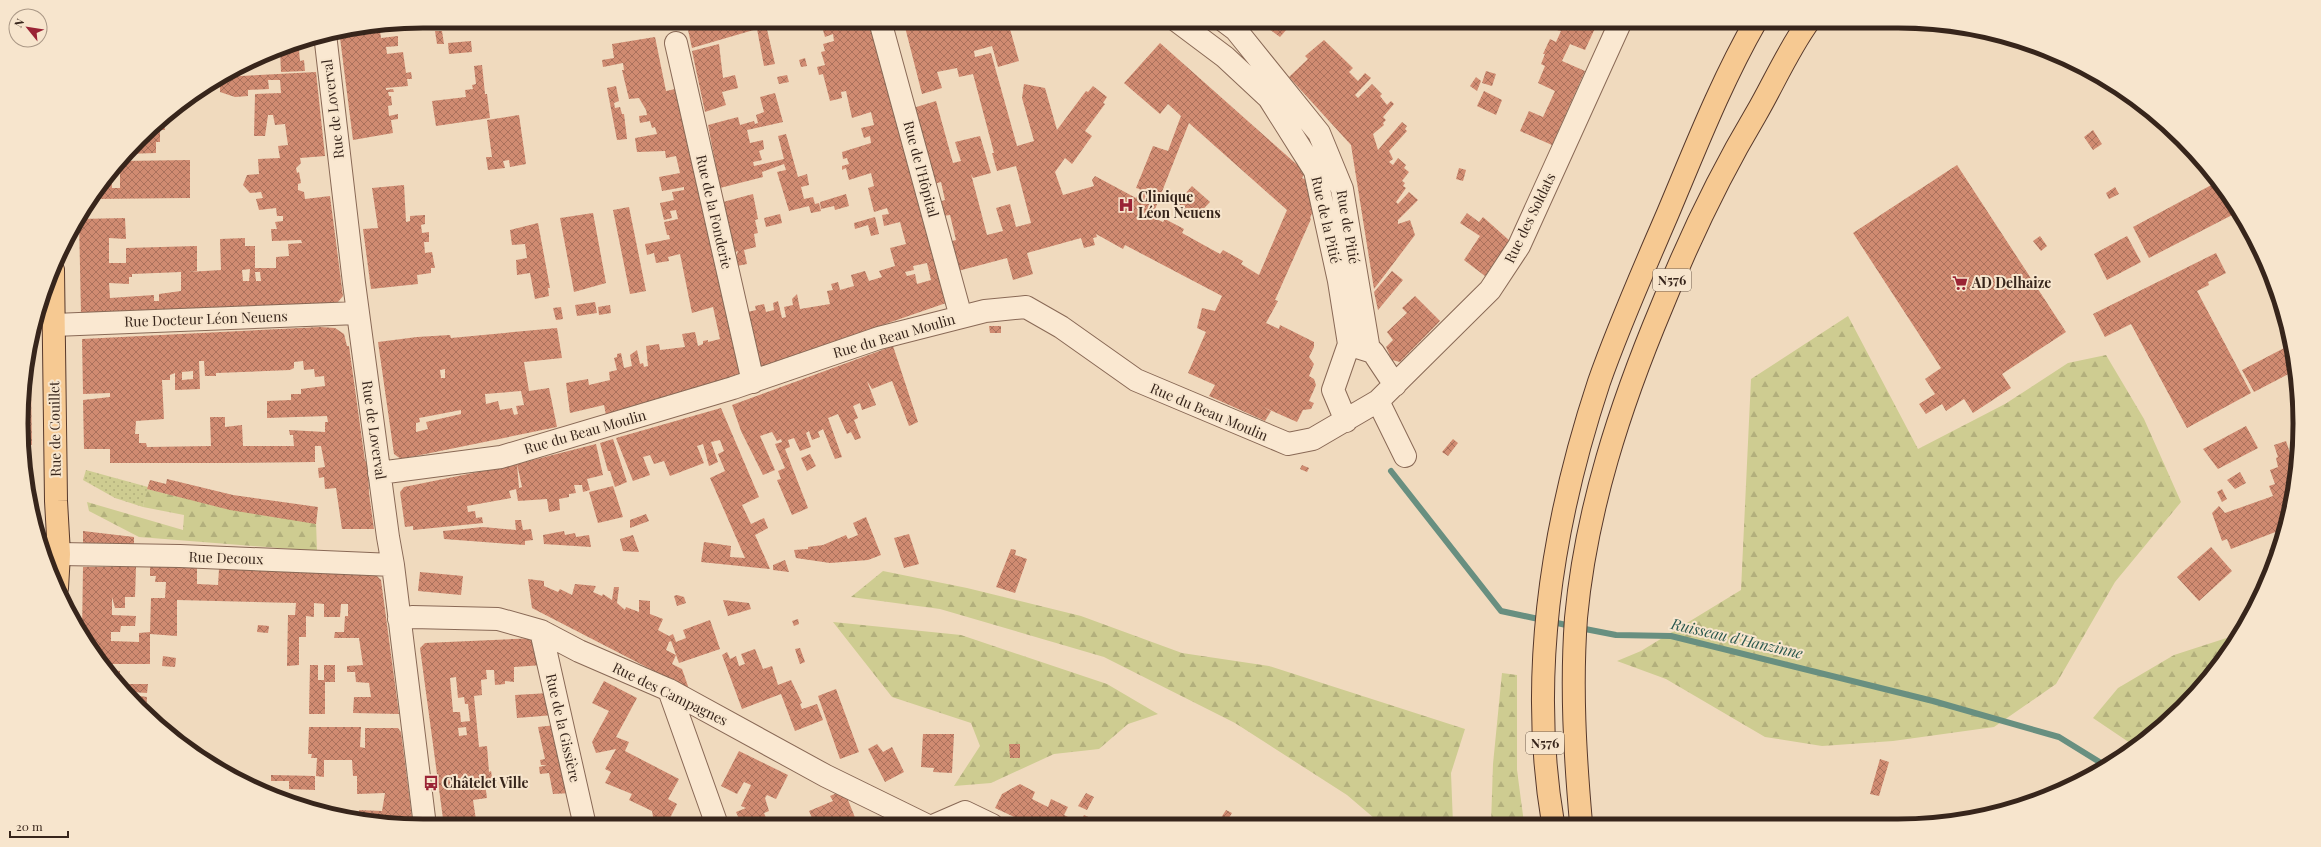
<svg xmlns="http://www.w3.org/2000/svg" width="2321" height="847" viewBox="0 0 2321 847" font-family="'Playfair Display',serif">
<defs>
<pattern id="grass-dots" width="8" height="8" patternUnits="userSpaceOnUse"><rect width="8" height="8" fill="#cecc91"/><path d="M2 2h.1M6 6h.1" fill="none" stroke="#b2af7c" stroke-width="1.8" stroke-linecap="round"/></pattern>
<pattern id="forest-firs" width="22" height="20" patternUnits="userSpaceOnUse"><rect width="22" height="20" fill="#cecc91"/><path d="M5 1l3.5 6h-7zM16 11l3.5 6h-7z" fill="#b2af7c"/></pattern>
<pattern id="building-cross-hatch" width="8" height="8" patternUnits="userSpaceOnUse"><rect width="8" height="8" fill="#d08b71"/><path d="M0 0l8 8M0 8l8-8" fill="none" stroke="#aa715c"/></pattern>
</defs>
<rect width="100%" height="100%" fill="#f0dabe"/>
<path fill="url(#grass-dots)" d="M86 470 148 487 143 507 115 498 83 480Z"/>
<path fill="url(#forest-firs)" d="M614 21H673L665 27Z
M1848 316 1918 449 2005 404 2068 363 2106 355 2144 419 2181 502 2115 582 2056 684 1994 727 1893 741 1822 746 1765 737 1666 679 1617 661 1641 651 1741 590 1751 379Z
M147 489 219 506 314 520 316 521 317 551 139 537 89 511 87 502 183 530 184 515 143 507Z
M883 571 967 588 1081 616 1182 653 1269 666 1465 729 1451 773 1453 824H1381L1347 795 1235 723 1104 657 940 609 851 597Z
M833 622 961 635 1107 684 1158 714 1128 724 1099 749 1054 754 991 783 954 786 980 746 971 723 892 697Z
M2239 634 2232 647 2163 726 2136 747 2093 718 2118 688 2174 655Z
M1502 673 1517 675V770L1524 823 1491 824 1493 764Z"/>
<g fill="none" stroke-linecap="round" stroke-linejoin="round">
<path stroke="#688f80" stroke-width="6" d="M1391 471 1501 611 1571 626
M1580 628 1616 635 1671 636 1933 701 2059 737 2106 766"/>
</g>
<path fill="url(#building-cross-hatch)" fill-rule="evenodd" d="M435 21H442V29H435Z
M722 21H765L775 64 764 66 757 29 692 48 688 30Z
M820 21H869L949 302 755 369 744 313 756 310 755 306 764 304 766 312 774 310 773 303 778 301 782 318 786 317 784 307 793 305 792 299 797 294 800 309 830 304 827 291 833 290 831 284 838 282 840 290 854 286 851 275 865 271 869 281 882 277 879 271 895 266 890 248 906 244 900 222 884 226 882 215 889 214 887 208 874 212 868 188 874 186 871 173 849 180 846 168 842 170V166L849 164 847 158 843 159 842 152 871 143 870 136 864 138 861 128 874 125 871 112 852 118 846 91 841 92 842 98 830 101 823 74 819 75 817 67 825 65 821 52 825 51 823 44 834 41 833 34 825 37 823 30 828 28 827 23 821 24ZM927 263 931 280 917 284 915 274 907 276 905 272 914 270 913 266Z
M902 21 1008 22 1019 61 998 67 992 46 974 51 975 57 991 53 1017 146 1034 141 1022 98 1024 84 1045 88 1057 130 1086 91 1088 92 1093 86 1107 97 1103 103 1105 104 1085 131 1092 136 1072 164 1065 158 1055 172 1063 195 1094 186 1092 180 1095 176 1136 198 1140 189 1136 188 1153 146 1168 151 1181 116 1168 104 1160 114 1124 83 1160 43 1303 170 1301 172 1305 173 1302 178 1309 181 1306 188 1311 190 1308 195 1313 198 1314 209 1310 218 1311 219 1275 300 1278 301 1266 323 1279 329 1280 325 1314 342V347L1309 357 1314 364 1309 376 1314 379 1316 385 1309 401 1314 403 1311 409 1303 410 1297 422 1261 406 1271 411 1265 421 1209 396 1215 385 1188 373 1206 332 1197 328 1202 308 1215 311 1222 296 1125 245 1123 249 1096 234 1097 237 1093 238 1095 245 1084 248 1081 238 1027 253 1033 274 1013 280 1007 258 958 271 952 241 956 240 950 215 943 216 939 202 945 200 941 182 934 184 913 108 936 101 953 163 961 161 955 142 980 136 991 173 973 178 971 174 987 235 1003 231 996 208 1010 204 1016 227 1031 223 1016 166 997 171 992 153H994L973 74 959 77 957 68 937 72 942 88 922 94 905 27 903 28ZM1189 123 1287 210 1259 275 1241 264 1243 261 1223 250 1220 254 1182 233 1184 229 1165 219 1163 222 1152 217Z
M1255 21H1270L1266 27Z
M1275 21H1294L1280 37 1269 29Z
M1561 21H1589L1597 24 1585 50 1570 44 1562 61 1585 71 1552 145 1520 131 1529 111 1543 117 1555 91 1538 83 1545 66 1541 64 1545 54H1543L1550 39 1556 42 1561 31 1557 30Z
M379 25 381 38 398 36V46L386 47 387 54 403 52 406 73 411 72 412 79H407L408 86 386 88V90L393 89 394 92H388L389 96H391L392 105 388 106 389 116 398 114V119L391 120 393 133 353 140 339 30Z
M435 31H442L444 44H437Z
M655 37 666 91 680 88 741 374 606 415 604 405 570 413 566 383 588 379 589 385 610 380 609 372 617 370 614 358 617 357V354L621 353 624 368 632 366 630 355 637 350 640 364 643 363 644 367 648 366 646 346 659 344 660 350 685 347 682 334 695 332 698 346 703 344V341L708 340V342L720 339 713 307 692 313 680 254 668 257 669 261 656 263 654 253 647 255 645 244 670 239 669 235H667L664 222 678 219 676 210 670 211 672 218 664 220 660 203 674 200 672 192 684 190V187L662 191 659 177 680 173 676 156 666 158 665 151 637 152 635 138 657 134 655 127 652 128 650 121 640 123 639 116 647 115 646 110 639 98 629 99 622 70H624L623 63 603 67 602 60 614 58 612 44Z
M1324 40 1353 68 1349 72 1358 81 1365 73 1371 78 1355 95 1358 98 1372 84 1382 94 1380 96 1387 105 1391 101 1394 104 1383 117 1386 120 1383 123 1384 125 1373 134 1378 150 1402 122 1407 126 1405 129 1407 131 1389 151 1393 159 1389 162 1393 165 1398 158 1406 165 1404 168 1409 172 1402 181 1405 183 1403 186 1406 188 1396 202 1398 204 1409 192 1418 200 1398 220V224L1410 220 1415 235 1374 289 1351 145 1289 77 1308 59 1305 56Z
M471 41 472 52 449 54 448 43Z
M719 44 723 78 735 75 738 88 722 92 726 105 705 112 692 51Z
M299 50 300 61 304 60 305 71 281 72 280 51Z
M805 58 807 66 801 67 799 60Z
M482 65 485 94H487L490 118 436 126 432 101 466 97 465 90 473 89 472 85 476 84 474 66Z
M1486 71 1496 74 1492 86 1482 83Z
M316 72 325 156 300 158 301 163 296 168 297 173 299 172 301 183 298 184V190L304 192 305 199 330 196 343 296 337 303 81 315 79 219 125 218 126 239 109 238V263H126V248L197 246V271L188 272 221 270 220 239 245 238V246H255V268H276V257L289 256 288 244 302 243 301 240 272 241 271 229H277L275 222 283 221V216H277L276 208 259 210 256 199 263 198 261 192 250 193 243 185 247 175 259 174 258 159 280 158 278 146 288 145 285 124 275 125 273 115H268L265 136H254L255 94 281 93 280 80H268L269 89 248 90V96L235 97 220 92V77ZM250 269 249 281H243L242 270ZM181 272V291L159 294V301H154V295L110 298 109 283 129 284V277H132V274ZM255 272H260L261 281H256Z
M787 75 789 82 779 84 777 77Z
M1476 77 1481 81 1477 91 1470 86Z
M616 86 619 101 614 103 615 108 620 107 622 114H624L627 139 617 140 607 88Z
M1484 91 1502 100 1496 115 1477 106Z
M775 93 783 122 747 130 750 143 763 140 764 149 759 151 762 160 753 162 754 166 784 159 778 136 786 134 798 177 807 174 809 185 801 187 804 199 813 197 815 204 819 203 821 211 811 213 809 206 789 211 777 172 786 170 784 164 762 172 763 177 720 188 708 125 738 117 740 125 754 121 755 124 758 123 756 115 764 112 760 97Z
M519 115 526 164 510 167 509 160 503 161 505 168 488 170 486 157H492L487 120Z
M160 120V124H164L165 130H160V142H156V153L125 154Z
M2093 130 2102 144 2093 150 2084 137Z
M190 160V198L91 199 111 172 112 188H120V161Z
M1957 165 2066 332 2002 374 2011 388 1973 413 1964 399 1946 411 1942 404 1926 414 1919 404 1935 394 1925 379 1941 368 1853 233Z
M1459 168 1466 170 1463 181 1456 179Z
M2217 182 2238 212 2149 258 2133 227Z
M404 185 406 222 410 221V216L425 215V224L421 225 422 233 429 232V242H424L425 253 432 252 435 268H431V273L417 275 418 284 371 289 363 229 378 228 372 188Z
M1192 186 1210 202 1194 219 1176 204Z
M2115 187 2119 194 2109 199 2106 193Z
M753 194 758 219 755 220 758 233 754 234 756 247 744 250 747 264 737 266 735 259 738 251 733 253 723 202Z
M846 194 849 206 835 210 834 206 821 209 820 202Z
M629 207 646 291 630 294 613 210Z
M593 213 606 283 574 292 560 218Z
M1467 213 1479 222 1483 217 1510 241 1485 276 1464 260 1480 236 1460 223Z
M780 214 782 223 766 227 764 218Z
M875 217 879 234 871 236 868 225 855 229 854 223Z
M538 223 550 288H548L549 296 535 299 530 273 517 275 516 260 527 258 525 244 512 245 510 230Z
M2040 236 2047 246 2041 251 2033 241Z
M2127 236 2141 262 2107 280 2094 254Z
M2216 253 2226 273 2208 282 2209 285 2197 291 2251 393 2187 428 2131 324 2105 337 2093 314Z
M1392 271 1403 280 1378 310 1374 292Z
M1415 296 1440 321 1400 362 1392 360 1386 347 1393 340 1387 332 1407 313 1402 308Z
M595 302 597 313 577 316 575 305Z
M610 305 611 313 599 315 598 307Z
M561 307 563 319 556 320 553 308Z
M989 326H1001V333H990Z
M320 327 335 328 344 334 347 346H349L365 461 368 463 369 493 374 529H342L336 488 325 489 324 477 319 478 318 468 325 467 321 446H315V462L223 463H110V449H84L83 400 110 397V393L83 394 82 339ZM199 361H204L205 376H216V373L290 370 294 368V362L303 361 304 370 314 369 315 377 324 376 325 386 301 389V394H291V400L267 401V418L327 416 328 422H325V432L289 430 290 435H293L294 446H243L242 425 225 427V417H210L211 446 147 447 146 443H139V434H135L136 421 164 419 162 380H170V375L175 373V390L200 389ZM193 371V379L182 380V372Z
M557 328 562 358 524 362 529 391 549 388 557 427 401 459 394 454 378 342 417 337 450 335 451 338ZM445 369V378H441L440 370ZM521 391 524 405 516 406 518 414 514 415 512 408 500 410 498 401 486 404 485 394ZM461 410V414L426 422 428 429 416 432V423L420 422 419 418Z
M2290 345 2296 370 2254 392 2242 370Z
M893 346 918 422 909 426 892 381 872 389 867 381 876 405 862 410 860 403 853 406 858 418 854 420 861 438 855 440 851 432 847 434 838 414 828 418 842 457 835 459 823 429 818 432 820 437 812 440 809 431 806 433 811 447 800 451 794 438 788 440 790 447 785 449 808 508 792 515 777 480 781 479 778 471 785 468 775 444 782 442 781 439 777 441 772 432 760 436 775 470 763 475 741 431 732 405Z
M24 387H31L32 445 22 443Z
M721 408 759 497 742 505 751 524 764 518 768 528 755 535 770 569 701 562 704 542 731 546 730 557 745 558 710 478 725 471 718 454 724 451 720 440 711 442 718 462 709 466 703 444 697 446 704 463 670 476 664 461 654 464 650 455 643 457 650 475 633 481 616 438Z
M2246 426 2258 448 2218 469 2203 449Z
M613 439 627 482 615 487 610 471H608L600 443Z
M1453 439 1458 443 1448 456 1442 452Z
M2286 441 2290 453 2299 450 2286 528 2231 549 2227 539 2222 541 2212 513 2219 506 2225 513 2273 496 2269 486 2275 484 2270 470 2278 467 2276 458 2278 457 2274 445Z
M596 444 603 475 587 479 590 490 583 492 582 485H574L576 493 569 494V497L559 499 560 510 549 512 547 499 518 501 516 489 509 491 511 498 467 506 468 512 475 511 476 518 482 517 483 523 413 530V526L405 527 400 492 404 487 517 464 519 488 522 487 517 464Z
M810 454 816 466 807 471 801 458Z
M1302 465 1309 468 1307 472 1300 469Z
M2240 472 2246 483 2235 489 2227 480Z
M167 479 233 495 318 507 316 524 230 510 147 489 150 480 166 484Z
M613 486 623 517 598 523 589 492Z
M2222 489 2227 499 2222 502 2217 492Z
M646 514 649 521 630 528V520Z
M866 517 881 555 868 560 830 563 796 558 794 550 808 549V547L823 545 846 535 848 539 858 535 853 523Z
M515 520H521L523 530 531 529 533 540 525 541V545L444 539 443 531 483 527 516 530Z
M83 531 134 537V548L83 549Z
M564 531 565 535 575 533 576 537 589 535 591 547 544 544 543 535Z
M909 534 919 564 904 568 894 538Z
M633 535 639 552 623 551 620 539Z
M2211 547 2232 571 2199 601 2177 577Z
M2276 547 2277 554 2272 557 2269 550Z
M1011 549 1016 550 1015 555 1027 559 1015 593 996 587Z
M785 560 789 572 773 570V565Z
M150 566 197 568V584L218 585 219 569 375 574 381 580 399 714 353 713 354 697H371L369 683 356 682 355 672H347V666L363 665 359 638H334L335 632H344L345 616H348V604H341L340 617H324V604L314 603V617L306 616V637H299V665L287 666 288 615H295L296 603 177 600V636L150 634V664H110L109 670 120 671 119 679H124L123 684H148L147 693 132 692V695L147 697 146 711 142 710 89 647 82 634 83 567H136L135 597H125V608H115L112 597V615L136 616 135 626H121L120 632H111V641L139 642V633L150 632 151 598H165L166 582H155L156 576H150Z
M420 572 463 576 461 595 418 591Z
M528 579 544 581V586L558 592 560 589 572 595 575 584 596 586 593 592 602 596 603 594 612 600 614 587H619L617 603 625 610 626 607 639 612V600L650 601V614L663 619 658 630 669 636 673 634 676 642 686 638 683 630 710 620 720 649 679 663 671 641 669 642 666 650 676 655 672 664 682 669 689 689 532 608Z
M677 595 684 597 686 603 677 606 674 596Z
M723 600 749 603 751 609 728 616Z
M798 619 799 624 794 626 792 621Z
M258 625 269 626 268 633 257 632Z
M537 638 543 665 514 667V682L505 681V684L495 685 494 670H486L487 679 481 680 482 695 474 696 479 747 487 746 489 772 491 771 493 783 485 784 487 798 473 800 476 820 473 826H444L420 648 425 643ZM456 677 458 698 464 697 465 704H468L470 721 461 722 460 712H453L450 678ZM466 727 467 735 459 736 458 728Z
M800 648 805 662 800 664 795 649Z
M755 649 763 669 772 666 778 685 791 680 802 703 800 704 802 709 817 704 823 720 795 731 781 694 742 709 722 655 727 652 730 659 736 656 739 666 745 664 741 654Z
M163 656 176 658 175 667 162 666Z
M310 665H318V680H324V665H335V682H325V714H309Z
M604 681 637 698 616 737 629 742 625 751 679 779 668 799 677 804 668 822H654L652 811 629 800 632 794 605 783 611 772 605 769 616 749 596 753 592 742 609 711 592 703Z
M836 689 859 752 840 759 818 696Z
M549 693 554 715 517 718 515 695Z
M556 725 571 793 553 794 549 773 540 774 539 767 547 765H541L540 760 545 759 538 727Z
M309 727H361L360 747 365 748V728H398L401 732 413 825 359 818V810L382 811 385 793 357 794V776H353L352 760H324V777L316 776 317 758H311L312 754H308Z
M171 734H181L180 744 171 736Z
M923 734H954L952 773 933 772 934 768 921 767Z
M877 744 883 752 892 747 904 772 885 782 868 749Z
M1009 744H1020V758H1010Z
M739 751 788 775 776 799 767 795 765 798 769 811 764 813 769 825H749L746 819 740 821 736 812 746 808 741 806 751 785 744 782 737 794 721 786Z
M203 752 208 754 206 760 200 756Z
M1880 759 1889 762 1879 796 1870 794Z
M271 775 315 776V790L289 789V781H271Z
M1020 784 1035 792 1032 799 1048 807 1051 799 1068 807 1064 815 1072 819 1069 825H1031L995 808 1002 794Z
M844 790 858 825H815L809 811 833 801 830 796Z
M1086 793 1094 797 1087 810 1078 806Z
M1226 810 1232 813 1225 824 1219 821Z
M1084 815 1101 823 1100 824 1079 825Z
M1122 818 1134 824H1120Z"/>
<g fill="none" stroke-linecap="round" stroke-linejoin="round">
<defs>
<path id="minor" d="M880 21 961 317
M1177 21 1225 57 1269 98 1315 171 1339 281 1349 344 1333 390 1346 421
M1224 21 1236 30 1319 133 1342 189 1369 350
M325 34 354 283 388 537 393 565 425 826
M676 43 753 382
M54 325 358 313
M1357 347 1373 352 1395 385
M1378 401 1405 456
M379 473 501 457 733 388 879 338 985 311 1026 307 1061 327 1136 380 1288 444 1313 439 1378 401 1490 290 1519 246 1621 21
M59 554 180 556 393 565
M399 619 412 617 498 619 541 631 579 651 669 690 826 776 926 825
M541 631 585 826
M669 690 717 825
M935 825 965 812 992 825"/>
<path id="major" d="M53 270 56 501 59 554 57 588
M1553 823C1528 675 1552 524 1599 382 1619 325 1644 269 1668 213 1695 149 1721 82 1756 21
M1581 823C1575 755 1571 687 1576 618 1586 510 1620 406 1662 306 1689 239 1719 176 1756 114 1774 83 1788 50 1809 21"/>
</defs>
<use href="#minor" stroke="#896956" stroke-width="24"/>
<use href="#major" stroke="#56382b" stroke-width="24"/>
<use href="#minor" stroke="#fae8d1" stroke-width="22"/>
<use href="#major" stroke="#f6c992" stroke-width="22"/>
</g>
<defs>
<symbol id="hospital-bare" viewBox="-9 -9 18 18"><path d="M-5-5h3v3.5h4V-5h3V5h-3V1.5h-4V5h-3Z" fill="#9a2335" stroke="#f7e5cd" stroke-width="2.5" paint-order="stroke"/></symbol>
<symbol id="supermarket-bare" viewBox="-9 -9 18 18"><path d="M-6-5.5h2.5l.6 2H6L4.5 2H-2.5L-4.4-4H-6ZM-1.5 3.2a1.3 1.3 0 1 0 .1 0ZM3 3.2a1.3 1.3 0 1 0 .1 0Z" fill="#9a2335" stroke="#f7e5cd" stroke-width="2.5" paint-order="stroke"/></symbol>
<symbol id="bus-bare" viewBox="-9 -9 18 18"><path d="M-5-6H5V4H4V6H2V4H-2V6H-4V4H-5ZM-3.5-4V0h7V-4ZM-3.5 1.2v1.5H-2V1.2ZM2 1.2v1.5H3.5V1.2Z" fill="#9a2335" stroke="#f7e5cd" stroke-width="2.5" paint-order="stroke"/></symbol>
</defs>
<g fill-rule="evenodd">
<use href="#hospital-bare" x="1115" y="194" width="22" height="22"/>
<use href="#supermarket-bare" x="1949" y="272" width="22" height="22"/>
<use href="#bus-bare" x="420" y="772" width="22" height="22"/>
</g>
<g text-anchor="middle" stroke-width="4" stroke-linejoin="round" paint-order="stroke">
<g fill="#f7e5cd" stroke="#715f50" stroke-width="1">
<rect x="1653" y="269" width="38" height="22" rx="3"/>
<rect x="1526" y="732" width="38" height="22" rx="3"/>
</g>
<g font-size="13" font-weight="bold" fill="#37251b">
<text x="1672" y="285">N576</text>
<text x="1545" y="748">N576</text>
</g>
<g font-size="14" fill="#37251b" stroke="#f7e5cd">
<text transform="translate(333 109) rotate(-97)" y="5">Rue de Loverval</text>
<text transform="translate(921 169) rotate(75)" y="5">Rue de l'Hôpital</text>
<text transform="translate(714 212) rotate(77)" y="5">Rue de la Fonderie</text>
<text transform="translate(1530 218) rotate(-64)" y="5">Rue des Soldats</text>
<text transform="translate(1326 220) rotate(77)" y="5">Rue de la Pitié</text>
<text transform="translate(1348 227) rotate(80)" y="5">Rue de Pitié</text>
<text transform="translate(206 319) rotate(-2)" y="5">Rue Docteur Léon Neuens</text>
<text transform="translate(894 336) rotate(-16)" y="5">Rue du Beau Moulin</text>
<text transform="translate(1209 412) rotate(23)" y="5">Rue du Beau Moulin</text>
<text transform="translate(55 429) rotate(-91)" y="5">Rue de Couillet</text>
<text transform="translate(374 430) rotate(82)" y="5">Rue de Loverval</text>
<text transform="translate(585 432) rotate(-16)" y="5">Rue du Beau Moulin</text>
<text transform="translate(226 558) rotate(2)" y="5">Rue Decoux</text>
<text transform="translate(670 694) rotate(26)" y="5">Rue des Campagnes</text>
<text transform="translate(563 728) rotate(77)" y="5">Rue de la Gissière</text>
</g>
<g font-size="14" font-weight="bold" fill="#37251b" stroke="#f7e5cd" text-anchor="start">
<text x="1138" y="202">Clinique<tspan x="1138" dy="16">Léon Neuens</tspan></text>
<text x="1972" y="288">AD Delhaize</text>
<text x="443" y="788">Châtelet Ville</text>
</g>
<g font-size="15" font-style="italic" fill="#2a584e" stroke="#f7e5cd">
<text transform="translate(1737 639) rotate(13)" y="5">Ruisseau d'Hanzinne</text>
</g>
</g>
<path d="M0 0H2321V847H0ZM423 28H1898A395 395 0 0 1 2293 423V424A395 395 0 0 1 1898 819H423A395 395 0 0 1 28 424V423A395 395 0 0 1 423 28Z" fill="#f7e5cd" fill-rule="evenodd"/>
<path fill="none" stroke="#37251b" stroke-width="5" d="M423 28H1898A395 395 0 0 1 2293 423V424A395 395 0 0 1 1898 819H423A395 395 0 0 1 28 424V423A395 395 0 0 1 423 28Z"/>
<g transform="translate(28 28) rotate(300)"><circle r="19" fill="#f7e5cd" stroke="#aa9886"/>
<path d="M0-3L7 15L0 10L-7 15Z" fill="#9a2335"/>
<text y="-6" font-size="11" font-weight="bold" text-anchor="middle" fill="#37251b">N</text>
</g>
<path d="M10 831v6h58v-6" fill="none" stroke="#37251b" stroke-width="2"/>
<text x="16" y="831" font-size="12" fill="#37251b" stroke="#f7e5cd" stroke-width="3" paint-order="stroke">20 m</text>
</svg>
